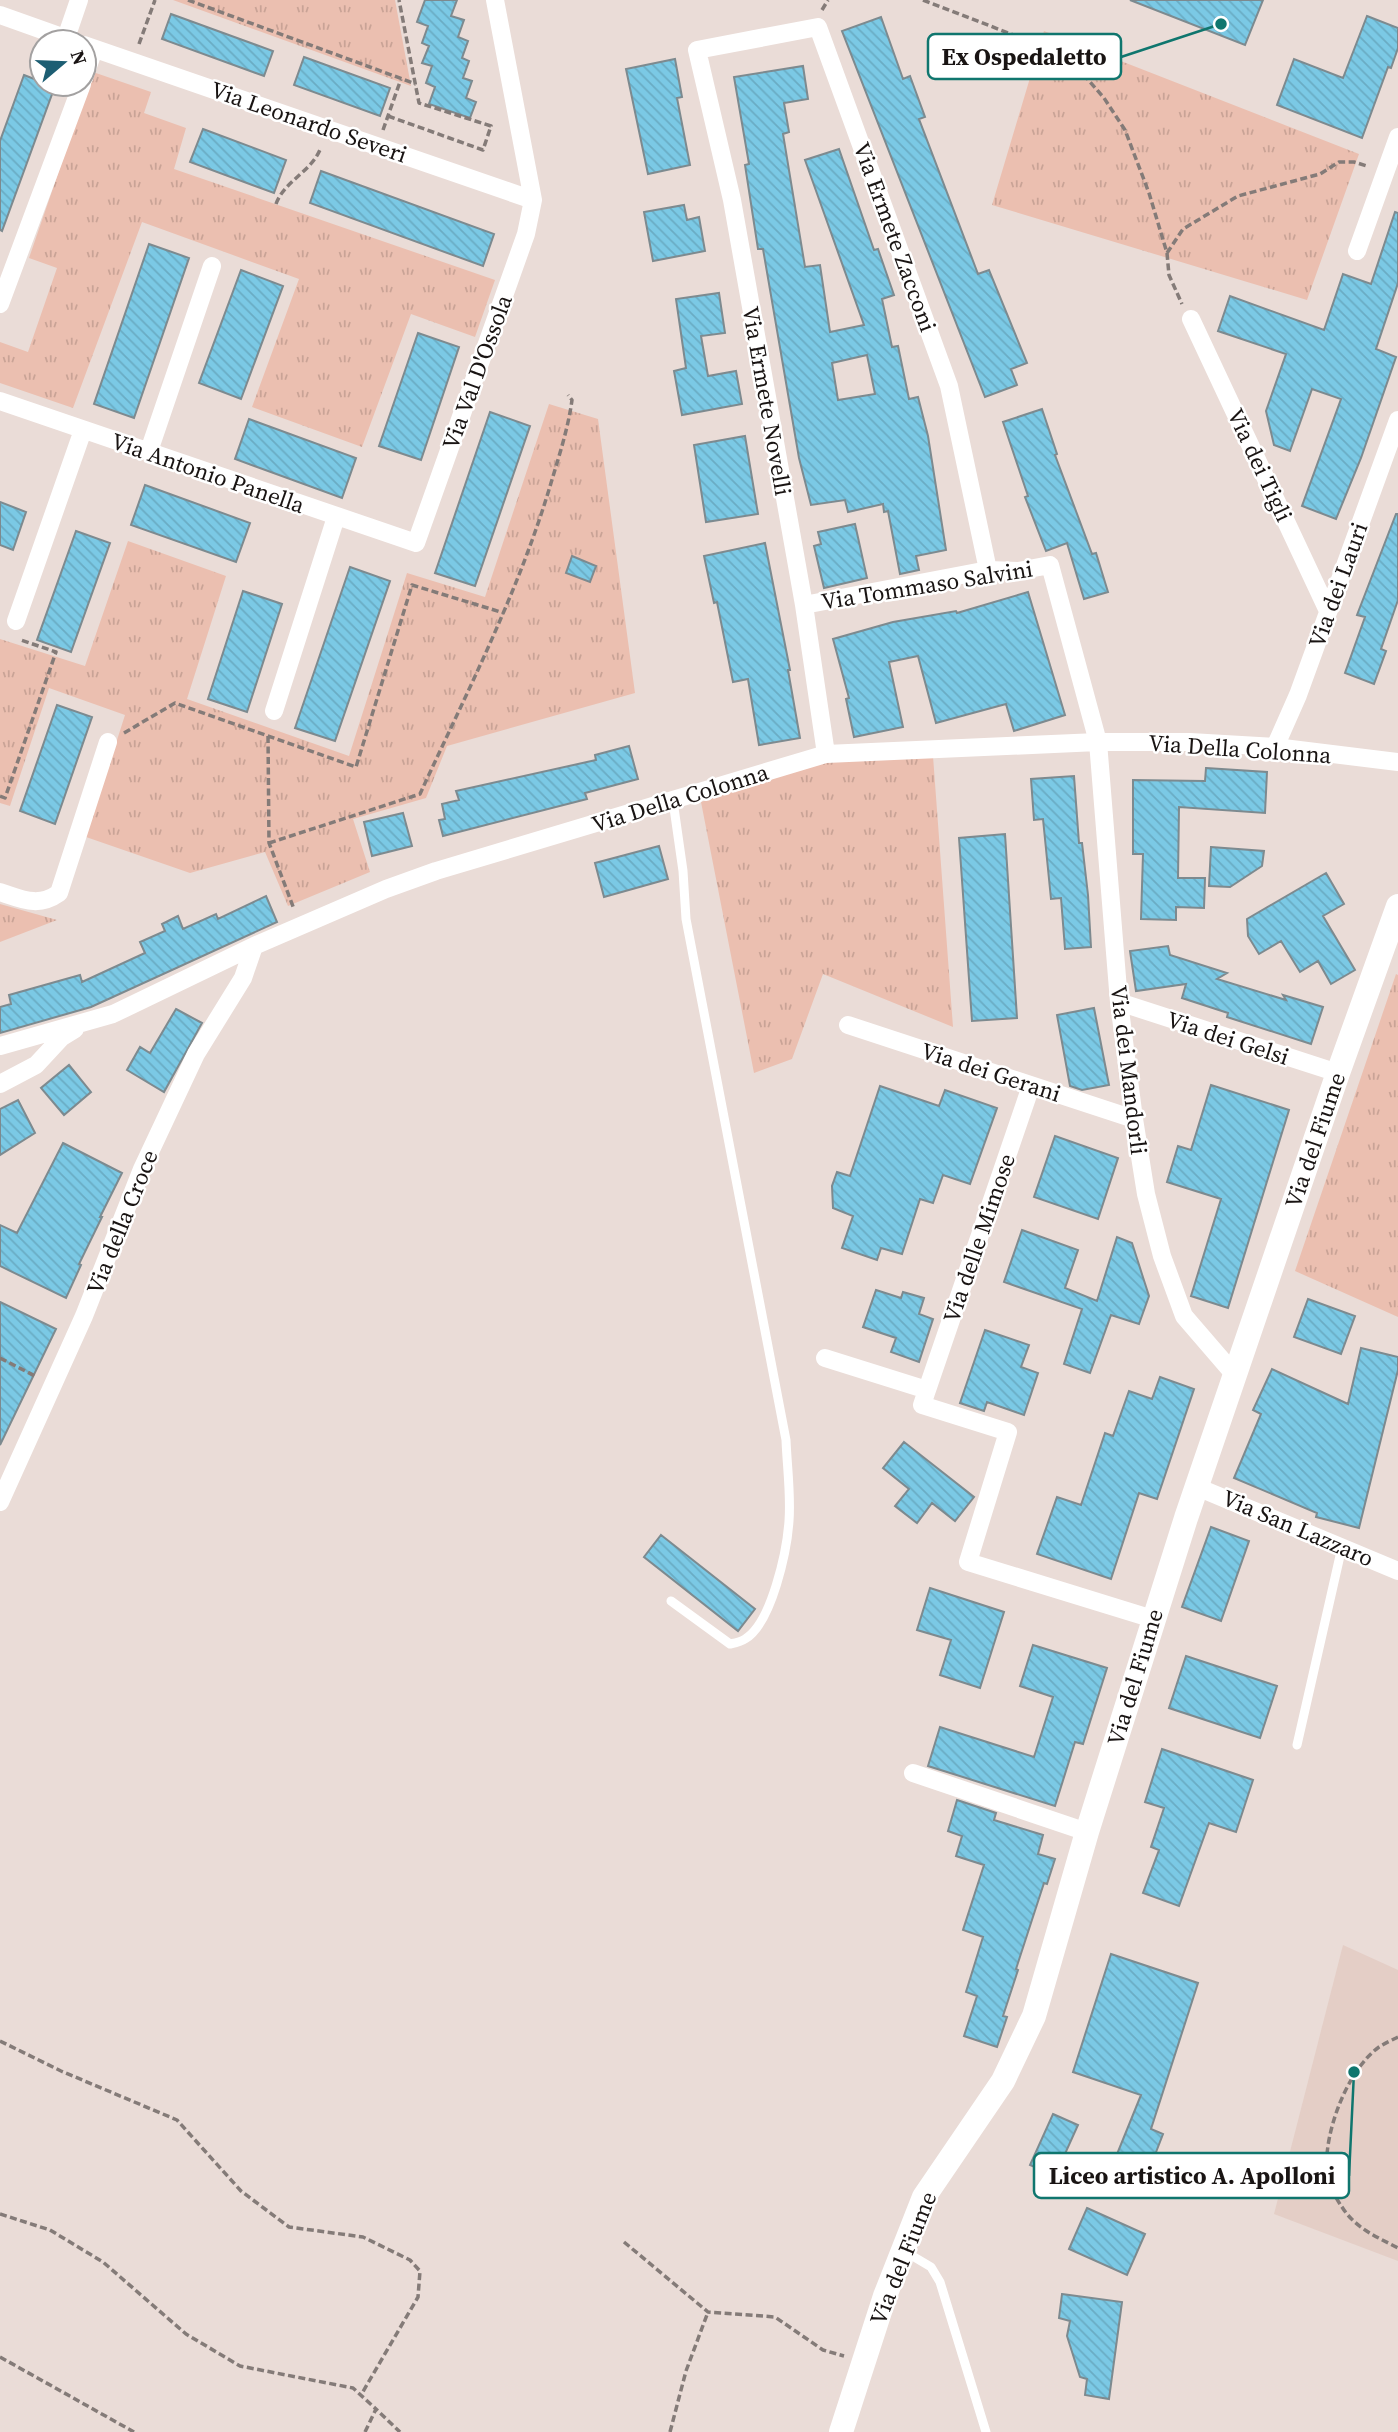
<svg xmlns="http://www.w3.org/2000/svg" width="1398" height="2432" viewBox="0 0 1398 2432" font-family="'Source Serif 4',serif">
<defs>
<pattern id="park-tufts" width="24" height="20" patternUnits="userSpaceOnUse" patternTransform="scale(1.75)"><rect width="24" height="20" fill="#ebbfb0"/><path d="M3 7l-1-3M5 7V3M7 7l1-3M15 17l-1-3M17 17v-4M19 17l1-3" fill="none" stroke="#c9a396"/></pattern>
<pattern id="building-back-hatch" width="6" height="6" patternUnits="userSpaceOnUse" patternTransform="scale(1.75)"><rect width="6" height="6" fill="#7bc9e5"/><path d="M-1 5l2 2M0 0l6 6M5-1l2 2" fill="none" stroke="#6aacc4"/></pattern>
</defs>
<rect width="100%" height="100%" fill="#eadcd7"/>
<path fill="#e4cec6" d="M1343 1945 1398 1970V2261L1274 2214Z"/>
<path fill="url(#park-tufts)" d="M173 0H395L411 86Z
M1044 31 1359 154 1307 300 992 205Z
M93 72 151 92 144 113 186 128 174 169 495 280 475 337 411 314 362 447 252 407 299 279 142 222 73 408 0 383V342L28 352 57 268 29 258Z
M549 404 598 419 635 693 447 746 426 798 353 819 370 872 288 906 265 852 190 873 86 837 125 715 49 688 10 806 0 803V639L85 666 128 541 226 576 187 699 349 756 407 573 485 597Z
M933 756 953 1027 823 974 792 1059 754 1073 701 802 828 760Z
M0 904 57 920 0 942Z
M1396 974 1398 975V1317L1295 1271Z"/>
<path fill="url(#building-back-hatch)" stroke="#7d8a8f" stroke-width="2" fill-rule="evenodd" d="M425 0H457L451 16 464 20 458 37 468 41 462 58 469 61 463 78 472 81 466 98 476 102 470 118 429 104 435 87 426 83 432 66 422 63 429 46 422 43 428 26 417 22Z
M1130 0H1263L1245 45Z
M171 14 273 51 264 76 162 39Z
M1367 16 1398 28V48L1391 68 1388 67 1362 138 1277 105 1294 59 1343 78Z
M881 17 903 79 910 76 925 117 919 119 978 274 989 270 1027 363 1011 369 1017 385 985 397 842 31Z
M304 57 390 88 380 116 294 85Z
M675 59 682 97 677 98 690 165 648 174 626 69Z
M803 66 808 99 784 103 789 132 783 134 805 267 820 265 830 332 864 325 805 160 839 149 874 250 878 249 894 295 882 299 892 347 898 346 909 399 918 397 928 436 946 550 916 556 919 570 900 574 888 511 884 512 883 504 848 512 845 500 811 505 799 458 763 249H758L745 165 749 164 734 77ZM867 355 875 394 838 400 832 363Z
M24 75 42 82V84L55 86 2 231 0 230V141Z
M203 129 286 160 274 193 190 162Z
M321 171 494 234 483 266 310 203Z
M684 205 687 220 699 217 705 251 653 261 644 212Z
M1395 212 1398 213V283L1376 349 1396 357 1361 458 1336 519 1302 506 1341 399 1312 389 1290 451 1274 445 1266 411 1286 354 1218 331 1230 296 1324 330 1343 274 1371 284Z
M149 244 189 258 134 418 94 404Z
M241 270 283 286 241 399 199 383Z
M719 293 725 333 701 336 708 376 736 371 742 404 682 415 674 371 686 368 676 299Z
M418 333 459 347 421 460 379 446Z
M1042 409 1057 454 1055 455 1092 554 1096 553 1108 592 1084 599 1067 543 1046 551 1025 497 1028 496 1003 422Z
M490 412 530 426 475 586 435 573Z
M249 419 356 458 342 498 235 459Z
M745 436 758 514 706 522 694 445Z
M145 485 250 523 236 562 131 525Z
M0 502 26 512 13 550 0 545Z
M1396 514H1398V600L1381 649 1386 651 1374 684 1345 673 1365 617 1357 615Z
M855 524 867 578 824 588 814 546 821 544 818 532Z
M76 531 110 543 71 652 37 640Z
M765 543 790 670H788L800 738 759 745 748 679 733 682 717 602 714 603 704 556Z
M572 556 596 566 590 582 566 573Z
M350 567 390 581 335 741 295 728Z
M243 591 282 604 247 712 208 699Z
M1028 592 1065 715 1014 731 1006 704 936 723 918 656 889 662 903 727 854 737 846 699 849 698 833 639 893 622 956 611 957 613Z
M57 705 92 717 55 824 20 811Z
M629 746 638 779 585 793 587 799 443 836 439 820 445 819 442 804 459 800 456 791 596 760 595 755Z
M1206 768 1267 772 1265 813 1179 807 1178 878H1205L1204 908 1176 907V920L1141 919 1143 854H1133V780L1205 781Z
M1074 776 1079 843H1082L1088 895 1091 947 1065 949 1061 898 1051 899 1043 819 1034 820 1031 779Z
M403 813 412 846 372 856 364 822Z
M1005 834 1017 1018 972 1021 959 838Z
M659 846 668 879 604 897 595 863Z
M1211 847 1264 851 1262 866 1230 887 1209 886Z
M1326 873 1344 904 1323 916 1355 970 1331 984 1318 961 1300 972 1281 941 1259 954 1248 936 1247 919Z
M266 896 277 922 91 1007 0 1033V1007L11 1004 9 995 80 975 82 982 145 953 140 942 165 931 162 924 178 916 183 929 216 914 218 919Z
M1168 946 1170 955 1227 973 1217 979 1286 1000 1283 995 1323 1007 1311 1044 1227 1017 1228 1013 1182 998 1186 984 1136 991 1130 951Z
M1094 1008 1109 1085 1082 1090 1070 1086 1057 1015Z
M176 1009 202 1023 164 1092 127 1070 140 1047 150 1053Z
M69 1065 91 1092 64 1115 41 1088Z
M1211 1085 1289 1110 1228 1308 1191 1296 1221 1199 1167 1182 1178 1146 1191 1150Z
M880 1086 939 1106 945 1090 997 1108 970 1184 943 1175 933 1203 920 1199 902 1254 881 1248 877 1260 842 1248 853 1216 833 1208 832 1186 837 1172 850 1176Z
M18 1100 35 1133 0 1155V1109Z
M1055 1136 1118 1158 1098 1219 1034 1197Z
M63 1143 122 1173 100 1217H102L79 1264 81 1265 66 1298 0 1266V1225L17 1233Z
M1022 1230 1078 1250 1065 1288 1097 1301 1117 1237 1132 1243 1149 1296 1139 1324 1111 1315 1090 1373 1064 1364 1082 1309 1004 1282Z
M876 1290 901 1298 903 1292 924 1298 919 1314 933 1319 919 1362 891 1352 896 1338 863 1327Z
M1308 1299 1355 1316 1341 1354 1294 1337Z
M0 1302 56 1329 0 1445Z
M985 1330 1029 1345 1021 1367 1038 1373 1024 1415 987 1402 984 1411 960 1403Z
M1361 1348 1398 1357V1370L1359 1528 1316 1517 1317 1513 1234 1478 1261 1414 1253 1410 1272 1369 1348 1404Z
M1160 1377 1194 1389 1157 1499 1139 1493 1111 1579 1037 1554 1057 1497 1081 1505 1105 1433 1113 1436 1129 1391 1152 1399Z
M904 1442 974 1497 955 1521 932 1503 917 1523 895 1506 909 1489 883 1468Z
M1211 1527 1249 1541 1221 1621 1182 1607Z
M661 1535 755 1609 738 1631 644 1557Z
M930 1588 1004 1612 980 1688 940 1675 951 1640 917 1630Z
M1033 1645 1107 1668 1083 1744 1075 1742 1055 1806 928 1766 940 1727 1034 1757 1053 1697 1020 1686Z
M1186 1656 1277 1686 1260 1738 1169 1708Z
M1162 1749 1253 1780 1236 1832 1209 1823 1179 1906 1143 1893 1159 1850 1151 1847 1164 1808 1145 1802Z
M957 1800 996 1813 994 1820 1043 1835 1038 1854 1055 1859 1047 1884 1044 1883 1016 1969 1018 1970 1003 2016 1007 2017 997 2047 964 2036 977 1996 966 1992 983 1937 963 1930 984 1865 956 1856 962 1836 948 1831Z
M1111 1954 1198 1983 1151 2129 1163 2134 1146 2178 1113 2164 1141 2095 1073 2072Z
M1053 2114 1078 2125 1055 2176 1030 2165Z
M1087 2208 1145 2234 1127 2275 1069 2249Z
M1062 2294 1122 2302 1109 2399 1085 2395 1087 2379 1080 2377 1067 2336 1070 2321 1059 2318Z"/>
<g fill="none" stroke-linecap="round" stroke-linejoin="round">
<path stroke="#847b78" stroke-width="3.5" stroke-dasharray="7 3.5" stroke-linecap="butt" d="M188 0 416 84
M923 0 1055 51 1078 68 1104 98 1125 130 1149 193 1167 253 1169 275 1182 304
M822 10 828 0
M139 44 155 0
M388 116 483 150 491 126 419 103 399 0
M383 130 401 79
M276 204C284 181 313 171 321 147
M1167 253 1183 229 1238 196 1320 174 1339 162H1354L1367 166
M124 733 175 703 356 767 412 585 504 613
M268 736 269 843 294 909
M0 796 5 798 56 652 21 640
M269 843 420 794C467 692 519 591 551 483 559 456 568 429 572 400L568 395
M0 1358 35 1376
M1398 2037C1392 2040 1385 2043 1379 2047 1347 2070 1323 2134 1327 2173 1328 2183 1336 2199 1342 2207 1355 2228 1377 2237 1398 2248
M0 2041 61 2071 177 2120 241 2191 289 2227 363 2237 410 2260 420 2271 418 2297 361 2395
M0 2214 50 2230 103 2262 186 2334 240 2366 353 2388 376 2409
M624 2242 708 2312 775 2317 823 2350 844 2356
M0 2357 134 2432
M365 2432 376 2409 400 2432
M670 2432 686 2371 708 2312"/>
<path stroke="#fff" stroke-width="9" d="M671 1601 730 1644C735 1643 741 1642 745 1639 772 1623 787 1550 789 1521 791 1494 787 1466 786 1440L686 919 683 871 673 801
M1297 1745 1342 1547
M904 2251 931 2267 940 2282 986 2432"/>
<path stroke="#fff" stroke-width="18" d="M0 15 76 42
M66 38 79 0
M84 45 533 200
M84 78 94 49
M1357 251 1398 137
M0 304 82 84
M1191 319 1328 611
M0 401 416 543 526 234 533 200 495 0
M149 451 212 266
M804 605 988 570 1018 571 1050 565 1098 742 1119 1002 1134 1119 1146 1194 1162 1256 1184 1316 1234 1374
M16 621 83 430
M274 711 336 517
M1275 747 1298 695 1398 420
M826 754 804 605 732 200 697 50 818 27 949 386 988 570
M0 892C22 899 38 908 59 893L108 742
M1119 1002 1338 1073
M848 1025 1134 1119
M0 1046 113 1014 254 946 386 889 436 871 826 754 1098 742H1190L1275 747 1398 762
M0 1084 36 1065 62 1037 75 1029
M825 1358 927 1390 922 1405 1008 1432 968 1562 1153 1619
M927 1390 1031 1086
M1197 1487 1398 1571
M0 1502 84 1316 142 1169 196 1054 243 978 254 946
M913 1773 1087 1832"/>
<path stroke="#fff" stroke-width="24" d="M841 2432 885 2296 924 2197 1003 2081 1034 2016 1087 1832 1186 1518 1338 1073 1398 906"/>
</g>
<g text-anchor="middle" stroke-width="5" stroke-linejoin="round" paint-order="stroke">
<g font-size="23" fill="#191413" stroke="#fff">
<text transform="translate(309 122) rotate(19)" y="8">Via Leonardo Severi</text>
<text transform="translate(895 237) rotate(70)" y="8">Via Ermete Zacconi</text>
<text transform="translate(477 372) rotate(-70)" y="8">Via Val D'Ossola</text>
<text transform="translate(767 401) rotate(80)" y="8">Via Ermete Novelli</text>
<text transform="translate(1260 465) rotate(65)" y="8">Via dei Tigli</text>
<text transform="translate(208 473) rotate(19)" y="8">Via Antonio Panella</text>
<text transform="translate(927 585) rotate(-9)" y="8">Via Tommaso Salvini</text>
<text transform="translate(1338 585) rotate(-70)" y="8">Via dei Lauri</text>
<text transform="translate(1240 749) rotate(4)" y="8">Via Della Colonna</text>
<text transform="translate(680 798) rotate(-17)" y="8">Via Della Colonna</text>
<text transform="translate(1228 1038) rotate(18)" y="8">Via dei Gelsi</text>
<text transform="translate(1129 1070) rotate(83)" y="8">Via dei Mandorli</text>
<text transform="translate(991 1072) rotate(18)" y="8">Via dei Gerani</text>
<text transform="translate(1315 1140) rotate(-71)" y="8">Via del Fiume</text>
<text transform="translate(122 1222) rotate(-68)" y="8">Via della Croce</text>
<text transform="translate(979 1238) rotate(-71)" y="8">Via delle Mimose</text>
<text transform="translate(1298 1528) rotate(23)" y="8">Via San Lazzaro</text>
<text transform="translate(1135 1677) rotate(-73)" y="8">Via del Fiume</text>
<text transform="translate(903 2258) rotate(-68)" y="8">Via del Fiume</text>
</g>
</g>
<path fill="none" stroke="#0f766e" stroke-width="2.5" d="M1221 24L1121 57M1354 2072L1349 2176"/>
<g fill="#0f766e" stroke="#fff" stroke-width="2.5">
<circle cx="1221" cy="24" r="7"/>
<circle cx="1354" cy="2072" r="7"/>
</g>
<g fill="#fff" stroke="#0f766e" stroke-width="2.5">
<rect x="928" y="34" width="193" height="45" rx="7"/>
<rect x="1034" y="2153" width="315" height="45" rx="7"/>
</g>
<g font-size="24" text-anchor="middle" font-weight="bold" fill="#191413">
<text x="1024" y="65">Ex Ospedaletto</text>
<text x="1192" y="2184">Liceo artistico A. Apolloni</text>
</g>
<g transform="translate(63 63) rotate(71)"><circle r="33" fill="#ffffff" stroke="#a3a1a1" stroke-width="2"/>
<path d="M0-5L12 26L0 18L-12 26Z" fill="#1d5e73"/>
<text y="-10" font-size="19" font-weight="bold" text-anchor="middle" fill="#191413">N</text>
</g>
</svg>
